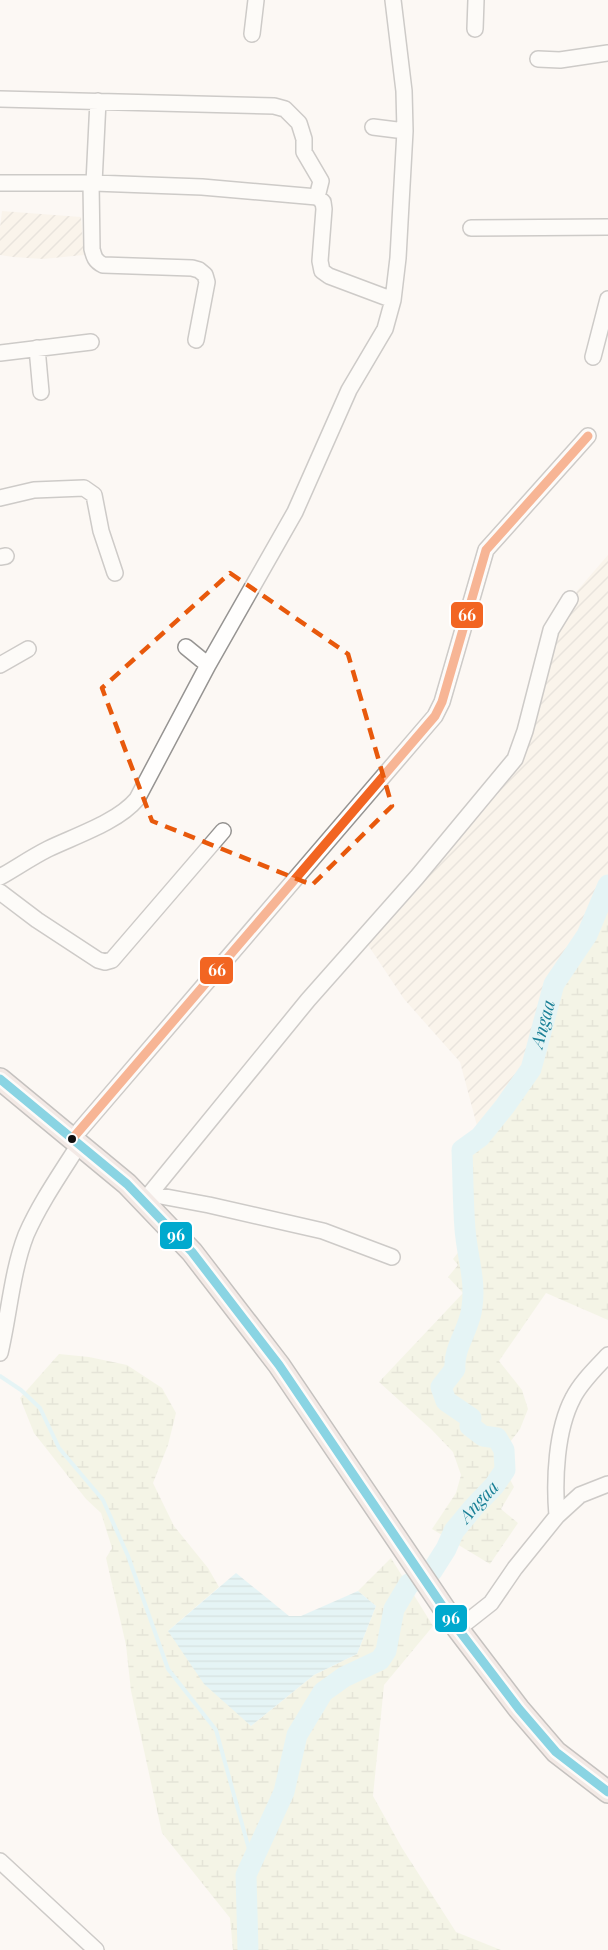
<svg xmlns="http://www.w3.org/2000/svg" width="608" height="1950" viewBox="0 0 608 1950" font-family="'Playfair Display',serif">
<defs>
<pattern id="farmland-furrows" width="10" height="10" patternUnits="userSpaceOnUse" patternTransform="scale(1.5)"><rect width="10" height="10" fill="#f8efe1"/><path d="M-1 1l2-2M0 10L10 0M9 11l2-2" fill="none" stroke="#d3ccc0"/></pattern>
<pattern id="wetland-marsh" width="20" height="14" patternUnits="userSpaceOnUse" patternTransform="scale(1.5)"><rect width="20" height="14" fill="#ecf0d5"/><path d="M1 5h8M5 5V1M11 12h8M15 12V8" fill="none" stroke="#c9cdb6"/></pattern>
<pattern id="water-rules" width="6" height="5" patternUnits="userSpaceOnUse" patternTransform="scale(1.5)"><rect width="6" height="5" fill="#cbf0f5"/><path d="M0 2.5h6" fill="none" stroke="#adcdd1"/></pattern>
</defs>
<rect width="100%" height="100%" fill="#fcf8f4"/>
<path fill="url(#farmland-furrows)" d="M2 211 81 217 84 255 43 259 13 257 0 255V228Z
M608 555V885L587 935 554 984 531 1069 505 1106 480 1137 460 1062 404 999 364 939 506 771 551 630 570 599Z"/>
<path fill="url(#wetland-marsh)" d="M608 885V1320L546 1293 499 1361 522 1390 528 1409 520 1429 504 1450 505 1470 514 1487 501 1509 518 1523 490 1564 432 1529 456 1493 461 1475 453 1452 431 1429 379 1382 463 1293 448 1277 458 1265 453 1259 464 1245 465 1231 462 1150 480 1137 505 1106 531 1069 554 984 587 935Z
M59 1354 89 1357 127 1365 162 1388 176 1413 168 1445 153 1483 174 1526 208 1568 219 1587 168 1631 251 1726 314 1675 357 1654 376 1606 358 1591 391 1558 433 1626 384 1685 373 1796 402 1848 456 1932 501 1950H233L230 1918 162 1833 131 1691 126 1645 106 1558 112 1548 101 1513 86 1499 34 1433 20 1398Z"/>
<path fill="url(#water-rules)" d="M236 1573 289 1616H301L358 1591 376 1606 357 1654 314 1675 251 1726 204 1684 168 1631Z"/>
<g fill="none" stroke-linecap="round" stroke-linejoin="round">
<path stroke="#cbf0f5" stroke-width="4" d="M0 1376 21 1390 40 1408 59 1448 103 1500 128 1556 168 1669 216 1730 252 1860"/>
<path stroke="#cbf0f5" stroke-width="21" id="s1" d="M248 1950 246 1875 284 1792 297 1735 323 1692 344 1677 380 1660 386 1651 394 1609 409 1584 432 1571 446 1549 454 1531 473 1508 494 1486 505 1470 504 1450 497 1438 483 1436 470 1426 471 1418 446 1401 441 1387 455 1369C453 1347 470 1329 472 1307 476 1280 467 1256 465 1229 463 1203 463 1176 462 1150L480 1137 505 1106 531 1069 554 984 587 935 608 885"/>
<defs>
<path id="minor" d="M475 29 476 0
M252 34 256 0
M538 59 560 60 608 53
M0 99 274 106 285 109 299 123 304 139V152L321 181 317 197
M373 127 405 131
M0 183H94L202 187 317 197 323 202 324 209 320 261 322 271 329 276 393 300
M91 183 92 249C94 257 95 261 103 265L192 268 199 270 205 275 207 282 196 340
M94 183 98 101
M471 228 608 227
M37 348 41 392
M0 353 91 342
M593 357 608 299
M0 498 34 490 84 488 94 495 101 531 115 573
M0 557 6 556
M186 647 208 665
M0 665 28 649
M0 877C16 868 32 857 48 849 75 836 118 822 137 799L208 665 295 512 349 390 385 329 393 300 398 258 405 131 404 91 393 0
M0 892 37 920 98 960 105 962 112 960 223 831
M73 1138 435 716 442 702 486 550 588 436
M150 1194 209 1205 323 1231 392 1257
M144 1201 308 1000 417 877 515 759 525 731 551 630 570 599
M0 1353C9 1315 12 1271 26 1235 40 1203 61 1173 80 1143
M557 1516C554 1480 556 1430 573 1398 581 1382 596 1368 608 1355
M458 1629 491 1603 515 1568 557 1516 580 1495 608 1484
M0 1861 96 1950"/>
<path id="highway" d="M0 1079 127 1184 192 1252 279 1365 458 1629 519 1709 556 1752 608 1792"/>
</defs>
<use href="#minor" stroke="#969492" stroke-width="18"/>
<use href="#highway" stroke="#83817f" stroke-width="24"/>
<use href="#minor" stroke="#fffefd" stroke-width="15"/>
<use href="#highway" stroke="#e9dad6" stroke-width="21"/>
<defs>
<path id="bus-1" d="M0 1079 127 1184 192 1252 279 1365 458 1629 519 1709 556 1752 608 1792"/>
<path id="bus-2" d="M73 1138 435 716 442 702 486 550 588 436"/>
</defs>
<use href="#bus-1" stroke="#fff" stroke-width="14"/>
<use href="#bus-2" stroke="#fff" stroke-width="14"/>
<use href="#bus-1" stroke="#00a9ce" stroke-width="9"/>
<use href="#bus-2" stroke="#f26522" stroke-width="9"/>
</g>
<path d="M0 0H608V1950H0ZM230 573 348 654 392 806 312 885 152 821 102 688Z" fill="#fcf8f4" fill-opacity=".55" fill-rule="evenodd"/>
<path fill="none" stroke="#e8590c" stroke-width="4.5" stroke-dasharray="12 8" stroke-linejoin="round" d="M230 573 348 654 392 806 312 885 152 821 102 688Z"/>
<circle fill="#0f0f0f" stroke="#fff" stroke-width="2" cx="72" cy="1139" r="5"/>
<g text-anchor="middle" stroke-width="6" stroke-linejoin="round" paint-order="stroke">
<g font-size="18" font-style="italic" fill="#1a8097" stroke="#fff">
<text dy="6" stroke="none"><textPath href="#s1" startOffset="1092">Angaa</textPath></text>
<text dy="6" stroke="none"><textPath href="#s1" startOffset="534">Angaa</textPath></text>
</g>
</g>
<g stroke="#fff" stroke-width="2">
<rect x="450" y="601" width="34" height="28" rx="6" fill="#f26522"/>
<rect x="199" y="956" width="35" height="29" rx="6" fill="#f26522"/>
<rect x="159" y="1221" width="34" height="29" rx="6" fill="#00a9ce"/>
<rect x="434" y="1604" width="34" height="29" rx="6" fill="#00a9ce"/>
</g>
<g font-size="16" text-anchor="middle" font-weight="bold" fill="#fff">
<text x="467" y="621">66</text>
<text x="217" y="976">66</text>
<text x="176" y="1241">96</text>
<text x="451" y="1624">96</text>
</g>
</svg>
